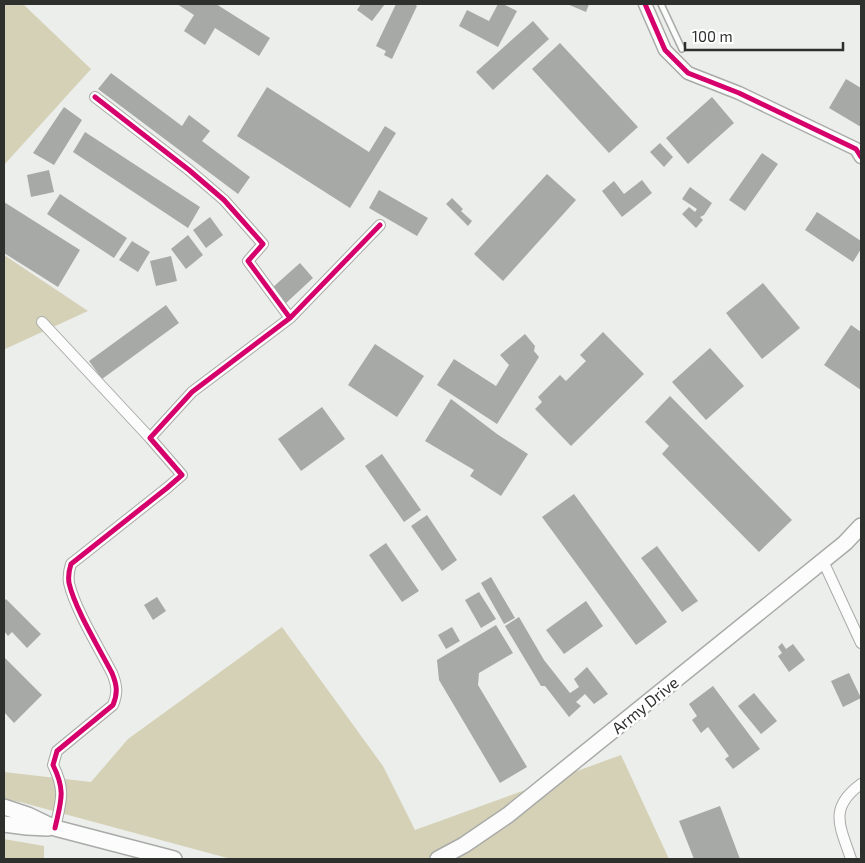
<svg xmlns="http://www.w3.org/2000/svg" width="865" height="863" viewBox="0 0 865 863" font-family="'Exo 2',sans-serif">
<rect width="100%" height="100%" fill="#eceeeb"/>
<path fill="#d5d1b6" d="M4 4H23L91 69 4 165Z
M4 255 88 311 5 349Z
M282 627 383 766 415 830 621 755 669 859H231L20 802 4 799V772L91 782 128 739Z
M4 839 44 846V859H4Z"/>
<path fill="#a7a9a7" d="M177 4H216L270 38 259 56 215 28 205 45 184 31 194 15Z
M361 4H385L372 21 357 10Z
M396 4H414L417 6 392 59 384 55 386 51 376 46Z
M498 4H503L517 11 498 47 459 26 467 10 489 21Z
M567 4H589L586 12Z
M533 21 549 39 493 90 476 72Z
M560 43 638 127 609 153 532 69Z
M111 73 182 126 189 115 210 131 202 141 250 177 238 194 98 89Z
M846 79 861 88V127L829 108Z
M267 87 369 152 385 126 396 133 350 208 237 136Z
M712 97 734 123 688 164 666 138Z
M64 107 82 120 54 165 33 153Z
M85 132 200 207 188 228 73 152Z
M660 143 673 157 664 167 650 152Z
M762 153 778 164 745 211 729 200Z
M49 170 54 192 31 197 27 175Z
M547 174 576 200 503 281 474 254Z
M642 180 652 193 622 217 602 191 614 181 624 194Z
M690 187 712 203 704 215 700 217 703 220 696 228 682 214 689 207 695 212 697 209 682 199Z
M379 190 428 218 417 236 369 208Z
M60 194 127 238 114 258 47 214Z
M452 198 463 209 461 211 472 221 468 226 446 204Z
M4 202 80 250 58 287 4 253Z
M817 212 861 241V249L853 262 805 230Z
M210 217 223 235 206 248 193 230Z
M188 235 203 255 186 269 171 249Z
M132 241 150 252 138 272 119 260Z
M171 256 177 281 156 286 150 261Z
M300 263 313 278 285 304 272 288Z
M763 283 800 328 762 359 726 313Z
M166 305 179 323 102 379 89 361Z
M851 325 861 332V390L824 365Z
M603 332 644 374 571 446 535 409 542 402 538 397 560 375 566 381 586 361 580 355Z
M525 334 535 346 534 351 539 357 497 424 437 385 454 359 496 386 509 365 500 355Z
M375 344 424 376 397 417 348 385Z
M710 348 744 386 706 420 672 382Z
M670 396 792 520 759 552 662 454 669 446 645 422Z
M451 399 497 434 528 454 501 496 470 476 474 470 425 441Z
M322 407 345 439 301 471 278 439Z
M382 454 421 510 404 522 365 466Z
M574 494 667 622 636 645 542 517Z
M427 515 457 560 442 571 411 526Z
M386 543 419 591 402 602 369 555Z
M657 546 698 601 682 612 641 558Z
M491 577 515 618 504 624 481 583Z
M479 592 496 619 481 628 465 600Z
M157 597 166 611 153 620 144 605Z
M6 599 41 634 27 648 12 632 8 636 4 631 5 625 4 624V601Z
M586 601 603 626 564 654 546 630Z
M519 617 544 660 570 693 579 687 574 679 587 667 608 694 594 704 585 694 576 702 581 706 569 717 545 686H541L505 626Z
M496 625 513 653 479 673 478 685 527 767 500 783 439 680 437 660Z
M452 627 460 641 446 649 438 635Z
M782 643 786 649 793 644 805 660 789 672 778 656 782 653 778 647Z
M4 657 42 695 14 723 4 712Z
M849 673 861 698 843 707 831 681Z
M713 686 760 749 733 769 725 759 729 756 708 727 701 733 692 720 697 716 689 704Z
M754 693 777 721 761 734 738 706Z
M720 806 740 859H694L679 821Z"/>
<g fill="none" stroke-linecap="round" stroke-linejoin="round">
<defs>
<path id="service" d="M661 4 682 49"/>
<path id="minor" d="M95 97 189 170 224 200 263 244 248 261 290 318
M42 322 150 438
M823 561 861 643
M55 828C61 801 66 791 53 765L57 751 113 705C118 693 117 685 112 673 99 648 75 609 69 583 68 576 69 570 71 564L167 488 182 475 150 438 192 392 290 318 380 225
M851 859C840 826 828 808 861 784"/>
<path id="tertiary" d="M645 4 665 50 688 73 739 93 856 149 861 157"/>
<path id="secondary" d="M4 807 28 815 55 828 174 859
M4 824 27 827 48 828
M438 859 464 845 508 815 845 543 861 526"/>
</defs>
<use href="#service" stroke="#a9aba8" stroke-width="8"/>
<use href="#minor" stroke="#a9aba8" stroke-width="12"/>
<use href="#tertiary" stroke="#a9aba8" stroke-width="15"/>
<use href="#secondary" stroke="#a9aba8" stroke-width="18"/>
<use href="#service" stroke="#fcfcfc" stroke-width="5"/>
<use href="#minor" stroke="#fcfcfc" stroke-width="10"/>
<use href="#tertiary" stroke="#fcfcfc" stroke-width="12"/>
<use href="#secondary" stroke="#fcfcfc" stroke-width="15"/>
<defs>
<path id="cycleway" d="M645 4 665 50 688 73 739 93 856 149 861 157
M95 97 189 170 224 200 263 244 248 261 290 318
M55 828C61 801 66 791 53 765L57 751 113 705C118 693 117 685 112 673 99 648 75 609 69 583 68 576 69 570 71 564L167 488 182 475 150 438 192 392 290 318 380 225"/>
</defs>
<use href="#cycleway" stroke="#fff" stroke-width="8"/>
<use href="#cycleway" stroke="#d6006c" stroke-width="5"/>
</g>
<g text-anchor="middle" stroke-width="5" stroke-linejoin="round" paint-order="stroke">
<g font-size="16" fill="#2e302e" stroke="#fff">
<text transform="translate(645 705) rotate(-39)" y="6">Army Drive</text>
</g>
</g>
<rect width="865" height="863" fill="none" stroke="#2e302e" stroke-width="10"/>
<path d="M685 42v8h158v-8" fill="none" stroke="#2e302e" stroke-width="2.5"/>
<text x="692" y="42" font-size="15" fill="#2e302e" stroke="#ffffff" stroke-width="4" paint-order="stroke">100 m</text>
</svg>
